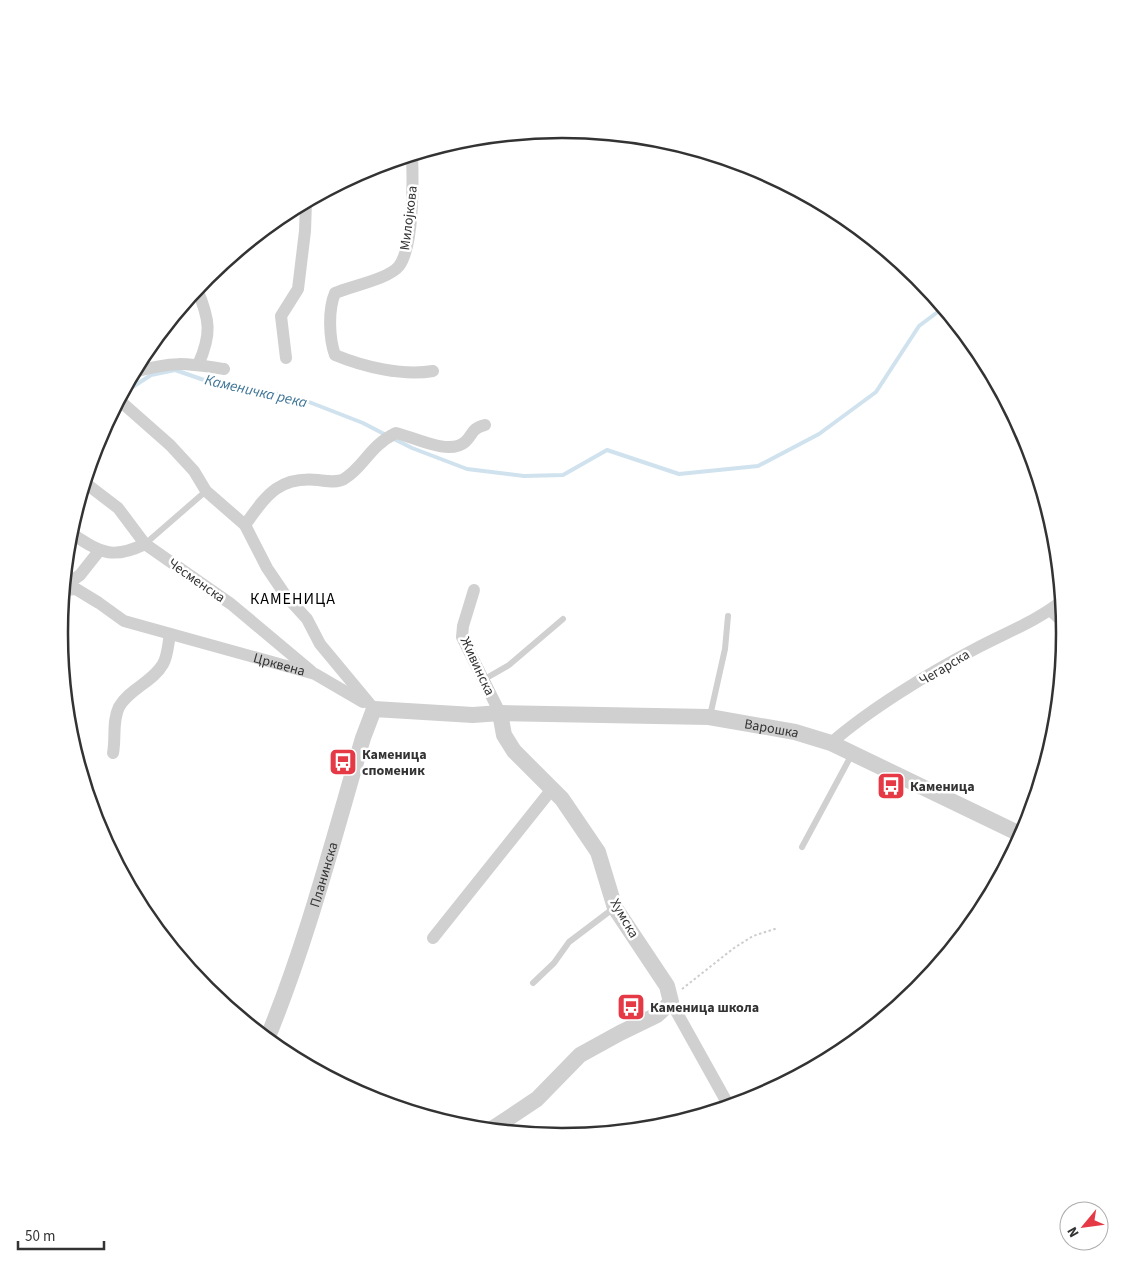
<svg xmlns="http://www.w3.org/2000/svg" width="1124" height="1266" viewBox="0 0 1124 1266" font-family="'Source Sans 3',sans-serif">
<rect width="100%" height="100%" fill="#fff"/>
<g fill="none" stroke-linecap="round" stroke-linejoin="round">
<path stroke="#cfe2ee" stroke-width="4" d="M124 390H128L151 375 175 370 204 380 262 390 309 402 363 423 386 435
M392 438 412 448 467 469 524 476 563 475 607 450 679 474 758 466 819 434 876 392 919 326 943 308"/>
<path stroke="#cdcdcd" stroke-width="2" stroke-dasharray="2.5 2.5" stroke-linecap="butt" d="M682 989 734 948 753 936 778 928"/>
<path stroke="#d0d0d0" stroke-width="6" d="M145 544 206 491
M1048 612 1065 628
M483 680 509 665 563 619
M710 716 725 649 728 616
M802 847 852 754
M533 983 554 963 569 942 614 908"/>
<g stroke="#d0d0d0" stroke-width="12">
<path d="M412 155C413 181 414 246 399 266 389 279 351 286 335 293 328 310 329 338 335 355 364 367 402 376 433 371"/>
<path d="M197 289C210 320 212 334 198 365"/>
<path d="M286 358 281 316 298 289 305 231 306 202"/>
<path d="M134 372C173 361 185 363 224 369"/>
<path d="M119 400 170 445 194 471 206 491 245 525 267 568 286 596 307 619 320 644 374 709"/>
<path d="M84 482 118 508 145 544 231 604 311 671"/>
<path d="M245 525C266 496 278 476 318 480 327 481 337 483 344 479 365 466 369 446 396 433 414 437 449 456 465 442 474 434 470 429 485 425"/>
<path d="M69 532C99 551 110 561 145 544"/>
<path d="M63 587 80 575 99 551"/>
<path id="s1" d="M63 590 76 589 99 603 124 621 315 674 363 702"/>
<path d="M474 590 463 626 462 637 500 713"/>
<path d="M831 743C870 709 929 673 975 649 1005 633 1035 622 1062 601"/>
<path d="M113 753C116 738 112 721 119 707 129 689 153 682 163 664 168 655 168 644 170 634"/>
<path d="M433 938 552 789"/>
<path d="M671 1002 729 1106"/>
</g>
<g stroke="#d0d0d0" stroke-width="16">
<path id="s2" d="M267 1039C307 942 333 840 363 738L374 709 473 715 500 713 709 717 795 732 831 743 1022 835"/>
<path d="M492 1129 537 1099 580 1055 620 1033 657 1015 671 1002 667 986 615 908 598 852 562 799 514 751 504 735 500 713"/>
</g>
</g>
<defs>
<symbol id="bus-square" viewBox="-11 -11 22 22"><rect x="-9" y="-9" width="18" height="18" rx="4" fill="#e63946" stroke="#fff"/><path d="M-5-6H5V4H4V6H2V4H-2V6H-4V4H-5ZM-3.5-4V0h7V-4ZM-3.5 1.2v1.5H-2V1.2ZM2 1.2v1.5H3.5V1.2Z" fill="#fff"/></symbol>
</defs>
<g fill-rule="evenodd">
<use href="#bus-square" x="327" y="746" width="32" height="32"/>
<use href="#bus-square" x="875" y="770" width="32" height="32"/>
<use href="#bus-square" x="615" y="991" width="32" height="32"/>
</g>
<g text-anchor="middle" stroke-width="5" stroke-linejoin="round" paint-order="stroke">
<g font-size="14" fill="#333" stroke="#fff">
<text transform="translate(408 218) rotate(-83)" y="5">Милојкова</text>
<text transform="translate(197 580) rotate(35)" y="5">Чесменска</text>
<text dy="5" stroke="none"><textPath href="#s1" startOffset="232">Црквена</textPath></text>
<text transform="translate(478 666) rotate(65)" y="5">Живинска</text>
<text transform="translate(944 667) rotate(-31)" y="5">Чегарска</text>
<text dy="5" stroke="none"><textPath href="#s2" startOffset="746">Варошка</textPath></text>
<text dy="5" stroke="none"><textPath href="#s2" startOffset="174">Планинска</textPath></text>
<text transform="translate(625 918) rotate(60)" y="5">Хумска</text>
</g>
<g font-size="14" font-weight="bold" fill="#333" stroke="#fff" text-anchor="start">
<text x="362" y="759">Каменица<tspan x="362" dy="16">споменик</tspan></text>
<text x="910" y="791">Каменица</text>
<text x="650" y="1012">Каменица школа</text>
</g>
<g font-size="15" font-style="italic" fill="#3f7597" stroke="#fff">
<text transform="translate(256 391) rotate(13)" y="5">Каменичка река</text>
</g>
<g font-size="16" letter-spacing="1" fill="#000" stroke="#fff">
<text x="293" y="604">КАМЕНИЦА</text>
</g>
</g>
<path d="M0 0H1124V1266H0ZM562 138H562A494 494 0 0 1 1056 632V634A494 494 0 0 1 562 1128H562A494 494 0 0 1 68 634V632A494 494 0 0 1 562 138Z" fill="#fff" fill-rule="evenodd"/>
<path fill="none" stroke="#333" stroke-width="2.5" d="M562 138H562A494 494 0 0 1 1056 632V634A494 494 0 0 1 562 1128H562A494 494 0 0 1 68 634V632A494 494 0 0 1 562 138Z"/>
<g transform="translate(1084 1226) rotate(241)"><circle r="24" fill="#ffffff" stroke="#adadad"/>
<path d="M0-4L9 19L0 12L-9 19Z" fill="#e63946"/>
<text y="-8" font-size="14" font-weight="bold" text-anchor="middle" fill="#333333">N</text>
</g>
<path d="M18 1241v8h86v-8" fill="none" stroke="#333333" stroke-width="2.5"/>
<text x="25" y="1241" font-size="15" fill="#333333" stroke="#ffffff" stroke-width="4" paint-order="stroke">50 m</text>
</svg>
